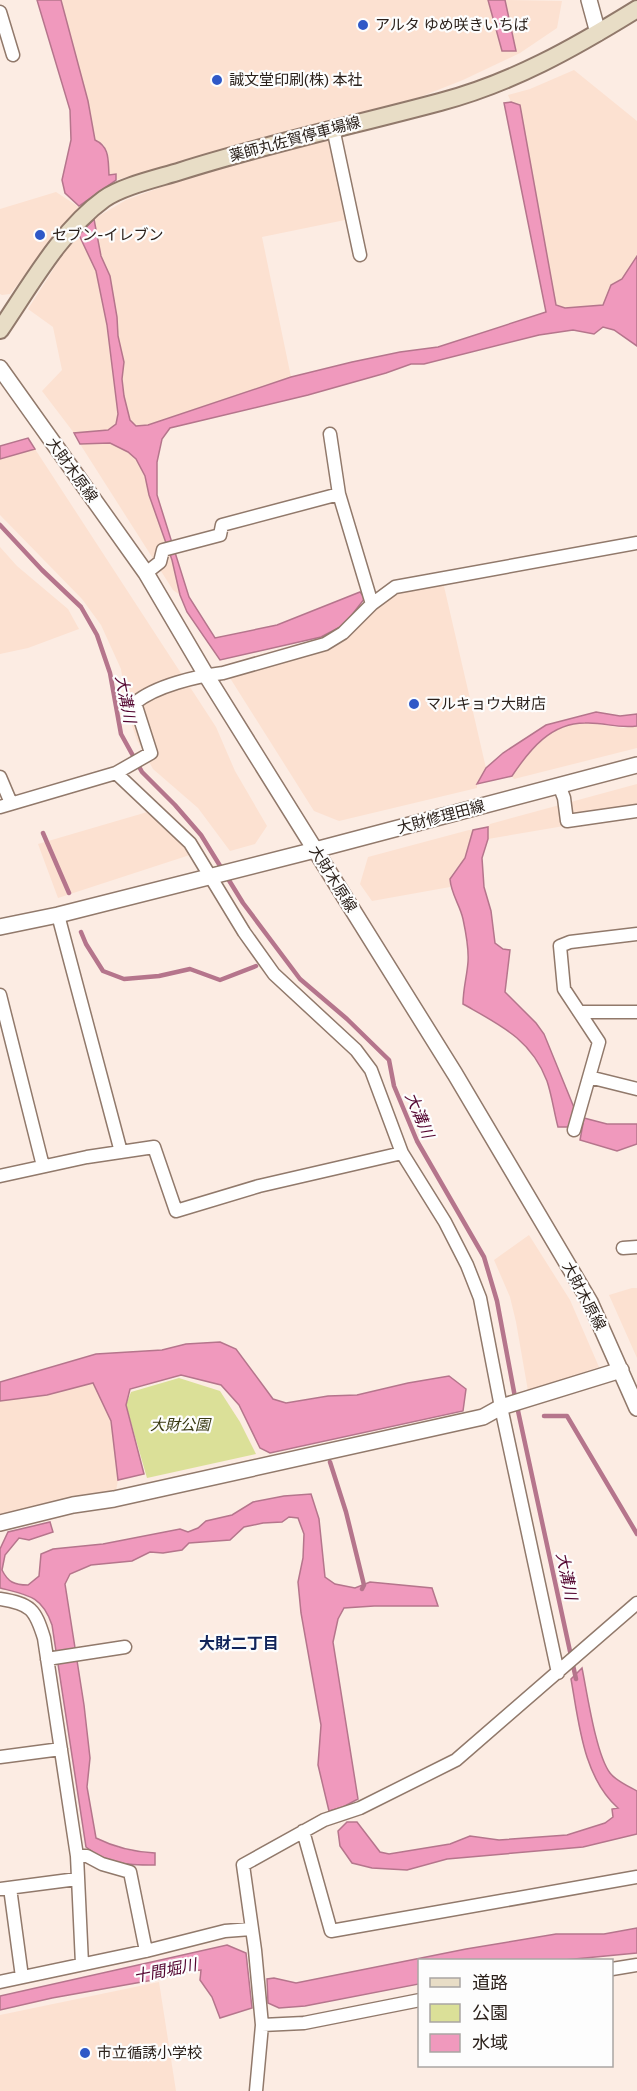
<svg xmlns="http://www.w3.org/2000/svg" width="637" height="2091" viewBox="0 0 637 2091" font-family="'Roboto Serif','Noto Sans JP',serif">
<rect width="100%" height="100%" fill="#fcece3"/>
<path fill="#fce1d1" d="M61 0H488L502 51 516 50 505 0 562 1 557 28 520 53 463 80 420 97 116 180V174L109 175 108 153 103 144 95 140 88 101Z
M574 70 637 121V256L622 279 611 285 603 305 565 308 556 306 520 105 511 102 508 95 530 89Z
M329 137 345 220 262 237 291 377 148 425 136 427 130 420 124 396 122 379 124 362 118 336 117 317 110 277 101 256 94 219 126 200 205 171Z
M56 192 79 207 10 294 2 295 0 294V209Z
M79 235 96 271 107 325 118 414 116 424 108 430 74 433 42 391 62 370 53 327 28 309 65 251Z
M110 443 128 452 136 459 145 476 149 495 172 560 180 595 173 590 80 444Z
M35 449 216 727 235 771 267 826 255 844 230 851 198 808 153 769 137 740 127 711 121 669 101 625 82 599 0 515V459Z
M0 547 17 566 68 609 79 629 28 648 0 654Z
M443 582 486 768 477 784V788L339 821 314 811 230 678 331 647 400 590Z
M585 722 623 728 637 726V748L514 779 512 776 526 755 544 737 560 727Z
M637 784V807L569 817 564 826 488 839V827L490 824Z
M161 808 194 838 202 851 58 898 38 844Z
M469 830H473L465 858 452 874 450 879V887L372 901 360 884 368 857Z
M529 1235 570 1300 599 1367 528 1391 516 1322 510 1297 494 1260Z
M632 1288H637V1358L609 1295Z
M93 1383 111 1421 118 1480 116 1491 68 1498 0 1515V1401L47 1395Z
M159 1982 176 2091H0V2015Z"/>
<path fill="#dbe098" d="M179 1378 220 1391 240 1422 256 1454 147 1478 126 1405 131 1392Z"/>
<path fill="#f099bd" stroke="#b5758c" stroke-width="1.5" d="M37 0H61L88 101 95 140C110 147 108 160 109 175L116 174V180L79 206 65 193 62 180 71 140 70 110Z
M488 0H505L516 51H502Z
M511 102 520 105 556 305 565 308 603 305 611 285 622 279 637 256V346L614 330 603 327 594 334 573 330 539 335 424 364H411L386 373 308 395 170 428 162 439 157 462V495L189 597 215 638 277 625 360 592 365 598 344 625 321 637 220 660 187 612 180 595 172 560 149 495 145 476 136 459 128 452 110 443 80 444 74 433 108 430 116 424 118 414 107 325 96 271 79 235 94 219 101 256 110 276 117 317 118 336 124 362 122 379 124 396 130 420 136 426 148 425 291 377 352 362 400 352 438 347 546 312 504 103Z
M28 438 35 449 0 459V446Z
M596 712 620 716 637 714V726C617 729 605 722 585 723 551 723 530 749 512 776L477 784 486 768 503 753 546 725Z
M488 827V839L482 858 484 887 491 911 495 943 503 949 510 950 505 992 536 1023 544 1034 575 1110 568 1127H558C554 1112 552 1096 547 1081 531 1039 500 1025 463 1004 463 989 467 976 468 962 469 948 466 933 463 919 460 905 451 894 450 879L465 858 473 830Z
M584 1118 607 1124H637V1144L617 1151 580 1140Z
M220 1342 236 1349 273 1399 286 1403 328 1396 357 1395 408 1383 449 1376 466 1389 463 1411 270 1453 260 1448 239 1405 221 1385 181 1375 130 1389 126 1405 144 1474 118 1480 111 1421 93 1383 47 1395 0 1401V1382L96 1354 162 1350 186 1344Z
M311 1494 319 1519 325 1577 335 1584 355 1588 370 1582 432 1588 438 1606H374L344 1608 338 1619 333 1642 358 1799 343 1807 329 1811 318 1765 321 1725 301 1613 298 1582 303 1558 304 1534 298 1518 289 1517 282 1522 263 1523 244 1527 230 1540 189 1543 182 1550 163 1553 150 1552 132 1561 91 1565 70 1574 65 1584 84 1705 90 1758 87 1787 96 1838C116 1848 133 1852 155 1853V1865C126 1865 109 1865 86 1847L52 1625C42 1596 28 1595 0 1588V1549L8 1532 50 1522 53 1532 29 1540 19 1538 5 1555 2 1570C8 1582 14 1585 28 1585L39 1576 41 1554 53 1549 103 1544 180 1529 188 1532 198 1528 206 1521 232 1515 253 1502 284 1496Z
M582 1668C587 1692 596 1755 610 1773 616 1781 628 1786 637 1791V1834L583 1847 447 1859 407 1870 372 1868 352 1863 340 1846 338 1831 347 1822H357L380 1852 389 1854 450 1844 470 1836 499 1840 567 1835 605 1823 613 1817 612 1809 618 1808C583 1777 579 1723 571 1679Z
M637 1928V1953L564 1960H420L419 1984 305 2006 279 2008 268 2003 267 1979 274 1978 296 1983 466 1949 556 1934H604Z
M227 1945 246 1953 252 2008 220 2018 212 1997 200 1980 201 1970 189 1971 153 1980 52 1998 0 2010V1996Z"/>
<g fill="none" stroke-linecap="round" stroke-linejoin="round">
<path stroke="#b5758c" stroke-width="4.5" d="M0 525 42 570 81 607 97 635 110 673 121 734 142 772 175 805 201 835 243 903 300 979 347 1019 389 1060 394 1086 417 1141 484 1257 497 1301 515 1397 576 1679
M43 833 69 893
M81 932 86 944 103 971 124 979 159 976 190 969 220 980 256 966
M544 1416H567L637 1534
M330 1462 346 1512 364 1585 362 1589"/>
<defs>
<path id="minor" d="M0 12 13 55
M333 128 360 255
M330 434 339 494 372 604
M146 573 160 562 163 550 220 535 222 525 339 494
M116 773 190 843 244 932 274 974 356 1050 371 1070 402 1153 445 1222 467 1265 480 1298 501 1407 558 1673
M0 777 11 803
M559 785 564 798 567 821 637 811
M0 807 116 773 151 753 135 703C155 686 197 676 223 673L325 644 343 633 372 604 395 587 637 543
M58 915 121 1152
M0 995 43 1166
M579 1012H637
M589 1077 637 1089
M574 1130 599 1042 564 989 560 946 570 942 637 934
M0 1176 87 1157 154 1147 176 1211 259 1186 402 1153
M623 1248 637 1247
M0 1599C31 1604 35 1609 44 1638L77 1856H87L102 1864 130 1872 146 1951
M47 1659 125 1647
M0 1757 61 1749
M303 1831 331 1931 637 1877
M77 1856 82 1964
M10 1888 22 1977
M0 1889 77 1879
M612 1969 637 1965
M0 1982 146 1951 225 1931 251 1929
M262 2025 304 2023 420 2000
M256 2091 262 2025 255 1950 243 1865 324 1820 360 1808 456 1760 637 1603"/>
<path id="tertiary" d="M589 0 598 33
M0 368 146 573 206 675 455 1074 590 1302 637 1408
M0 927 58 915 315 850 637 765
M0 1523 73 1505 114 1499 483 1417 501 1407 621 1370"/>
<path id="secondary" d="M0 330C30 286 61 230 104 199 122 186 159 178 181 171 266 144 354 125 440 102 512 83 574 48 637 9"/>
</defs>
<use href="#minor" stroke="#91796b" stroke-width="15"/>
<use href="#tertiary" stroke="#91796b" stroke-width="18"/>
<use href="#secondary" stroke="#91796b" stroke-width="20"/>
<use href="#minor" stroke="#fff" stroke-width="12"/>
<use href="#tertiary" stroke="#fff" stroke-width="15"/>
<use href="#secondary" stroke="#e8ddc6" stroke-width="16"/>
</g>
<g fill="#2f58c7" stroke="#fdfdfd" stroke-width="2">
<circle cx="363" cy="25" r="6"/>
<circle cx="217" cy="80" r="6"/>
<circle cx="40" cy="235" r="6"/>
<circle cx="414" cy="704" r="6"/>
<circle cx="85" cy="2053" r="6"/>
</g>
<g text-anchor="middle" stroke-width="4.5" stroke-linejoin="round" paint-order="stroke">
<g font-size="15" fill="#2b211b" stroke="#fdfdfd" text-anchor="start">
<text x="375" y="30">アルタ ゆめ咲きいちば</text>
<text x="229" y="85">誠文堂印刷(株) 本社</text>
<text x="52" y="240">セブン-イレブン</text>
<text x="426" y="709">マルキョウ大財店</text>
<text x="97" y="2058">市立循誘小学校</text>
</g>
<g font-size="15" fill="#2b211b" stroke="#fdfdfd">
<text transform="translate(295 139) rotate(-15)" y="5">薬師丸佐賀停車場線</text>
<text transform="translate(72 470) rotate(54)" y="5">大財木原線</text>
<text transform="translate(441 817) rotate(-15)" y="5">大財修理田線</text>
<text transform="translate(333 879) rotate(58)" y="5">大財木原線</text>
<text transform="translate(584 1296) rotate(62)" y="5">大財木原線</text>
</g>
<g font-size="15" font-style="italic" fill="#383913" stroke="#fdfdfd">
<text x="180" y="1430">大財公園</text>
</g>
<g font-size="16" font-style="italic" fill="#530530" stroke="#fdfdfd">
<text transform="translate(126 699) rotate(79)" y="6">大溝川</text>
<text transform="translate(420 1115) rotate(67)" y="6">大溝川</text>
<text transform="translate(567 1576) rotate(78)" y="6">大溝川</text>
<text transform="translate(165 1970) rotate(-11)" y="6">十間堀川</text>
</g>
<g font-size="16" font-weight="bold" fill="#11245a" stroke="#fdfdfd">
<text x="239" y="1649">大財二丁目</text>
</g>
</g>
<rect x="418" y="1959" width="195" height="108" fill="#fdfdfd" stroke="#a9a5a3" stroke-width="1.5"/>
<rect x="430" y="1978" width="30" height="9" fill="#e8ddc6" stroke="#a9a5a3" stroke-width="1.5"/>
<text x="472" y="1989" font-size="18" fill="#2b211b">道路</text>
<rect x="430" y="2004" width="30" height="18" fill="#dbe098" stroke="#a9a5a3" stroke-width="1.5"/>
<text x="472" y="2019" font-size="18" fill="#2b211b">公園</text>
<rect x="430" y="2034" width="30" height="18" fill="#f099bd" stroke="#a9a5a3" stroke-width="1.5"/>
<text x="472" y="2049" font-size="18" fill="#2b211b">水域</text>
</svg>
